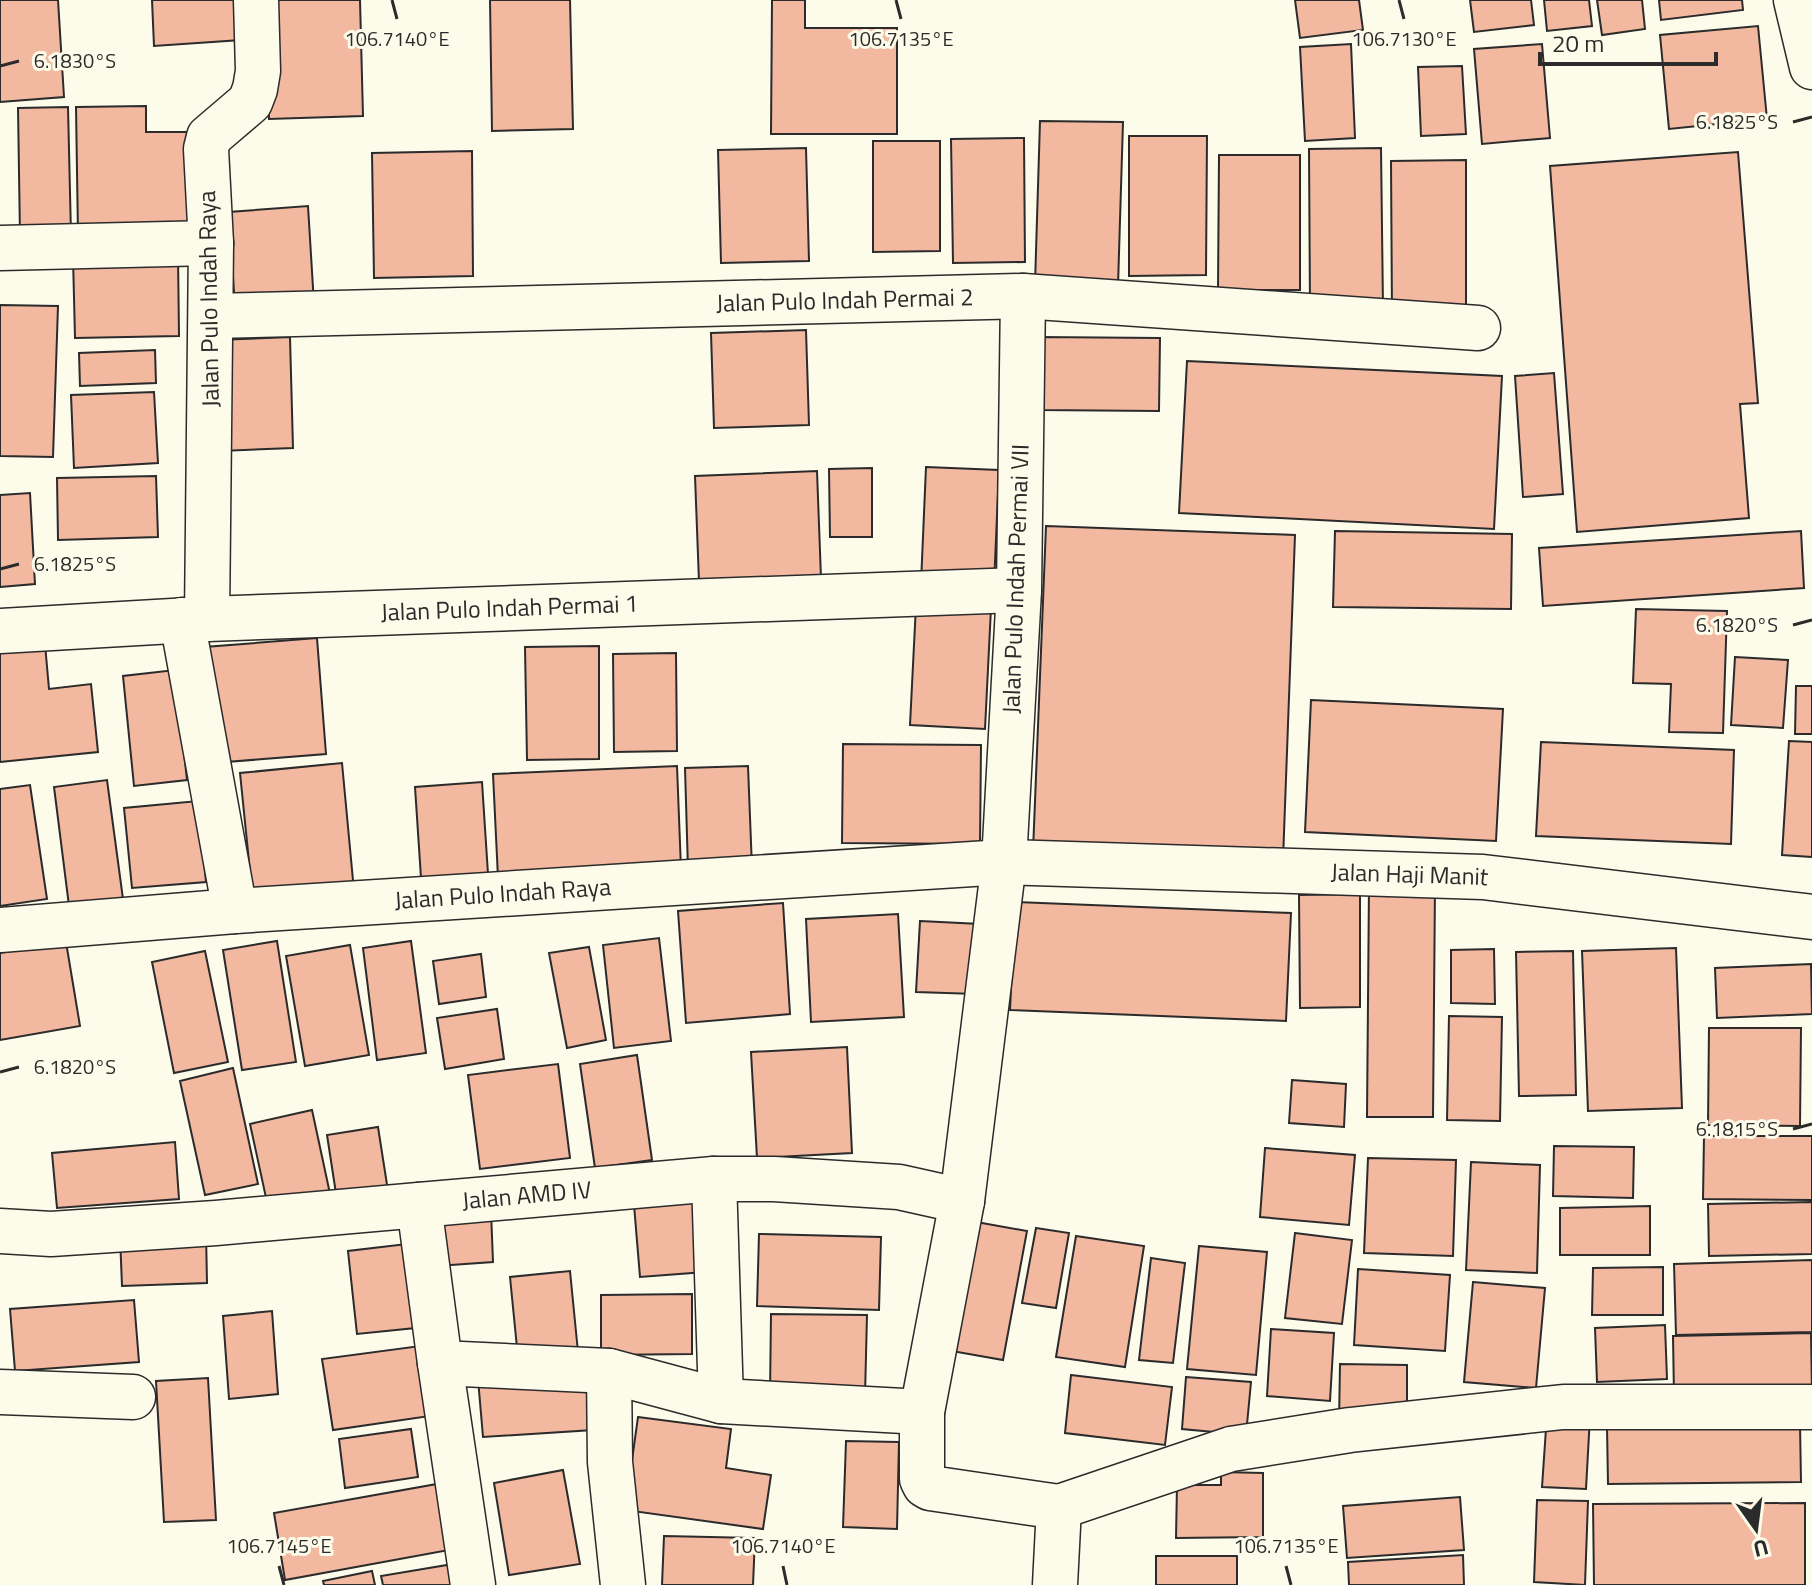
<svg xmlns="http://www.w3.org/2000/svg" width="1812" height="1585" viewBox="0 0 1812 1585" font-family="'Titillium Web',sans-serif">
<rect width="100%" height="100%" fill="#fdfbea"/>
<path fill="#f2b8a0" stroke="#2b2b2b" stroke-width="2" d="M0 0H58L64 97 0 102Z
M152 0H239L241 40 154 46Z
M266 0H360L363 116 269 119Z
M490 0H570L573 129 492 131Z
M772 0H805V28H897V134H771Z
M1295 0H1359L1363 30 1300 38Z
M1470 0H1531L1534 25 1474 32Z
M1544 0H1589L1592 26 1547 31Z
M1597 0H1642L1645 29 1602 35Z
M1659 0H1742L1743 10 1661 20Z
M1758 26 1767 119 1669 129 1660 35Z
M1351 44 1355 138 1305 141 1300 47Z
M1542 44 1550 138 1482 144 1474 49Z
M1462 66 1466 134 1421 136 1418 67Z
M146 106V132H196L197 233 78 235 76 107Z
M68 107 71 235 20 236 18 108Z
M1040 121 1123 122 1118 286 1035 284Z
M1129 136H1207L1206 275 1129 276Z
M1024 138 1025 262 953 263 951 139Z
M873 141H940V251L873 252Z
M806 148 809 261 721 263 718 150Z
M1381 148 1383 308 1310 309 1309 149Z
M472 151 473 276 374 278 372 153Z
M1738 152 1758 403 1740 404 1749 518 1577 532 1550 166Z
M1219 155H1300V290H1218Z
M1466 160V315L1392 316 1391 161Z
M308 206 314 304 235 308 229 212Z
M178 255 179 336 75 338 73 257Z
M0 305 58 306 53 457 0 456Z
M806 330 809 425 714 428 711 333Z
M290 337 293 448 220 451 216 340Z
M1039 337 1160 338 1159 411 1038 410Z
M155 350 156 383 80 386 79 353Z
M1187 361 1502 376 1494 529 1179 513Z
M1554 373 1563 494 1523 497 1515 376Z
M154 392 158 463 74 468 71 395Z
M926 467 999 470 994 585 921 583Z
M872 468V537H830L829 469Z
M817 471 821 578 699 582 695 476Z
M156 476 158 537 58 540 57 478Z
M30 493 35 584 0 587V495Z
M1046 526 1295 535 1283 860 1033 851Z
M1335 531 1512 534 1511 609 1333 607Z
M1801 531 1804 588 1543 606 1539 548Z
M916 605 991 608 985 729 910 725Z
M1636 609 1727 611 1723 733 1669 732 1671 684 1633 683Z
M317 638 326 754 214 763 205 647Z
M45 644 49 689 91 684 98 752 0 762V649Z
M599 646V759L527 760 525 647Z
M676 653 677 751 614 752 613 654Z
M1735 657 1788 660 1783 728 1731 725Z
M175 670 187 780 134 786 123 676Z
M1796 686H1812V734H1795Z
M1311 700 1503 709 1496 841 1305 832Z
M1789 741 1812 742V857L1782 855Z
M1541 742 1734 750 1731 844 1536 836Z
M843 744 981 745 980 844 842 843Z
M342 763 354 891 253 901 240 773Z
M677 766 681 869 498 878 493 774Z
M748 766 752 868 688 870 685 768Z
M107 780 123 899 69 906 54 787Z
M482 782 488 874 421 878 415 787Z
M30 785 47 899 0 906V789Z
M198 801 206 882 132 888 124 808Z
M1369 886H1435L1433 1117H1367Z
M1360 894V1007L1300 1008 1299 895Z
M1015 902 1291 913 1286 1021 1010 1010Z
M783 903 790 1014 686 1023 678 911Z
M898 914 904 1017 811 1022 806 919Z
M920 921 980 924 976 994 916 992Z
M659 938 671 1041 614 1048 603 945Z
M277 941 296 1062 242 1070 223 950Z
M411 941 426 1053 377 1060 363 948Z
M66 942 80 1026 0 1040V953Z
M350 945 369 1055 305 1066 286 956Z
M589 947 606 1040 567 1048 549 953Z
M1676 948 1682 1108 1588 1111 1582 951Z
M1494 949 1495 1004 1451 1003V950Z
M205 951 228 1062 174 1073 152 962Z
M1573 951 1576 1095 1519 1096 1516 952Z
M481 954 486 997 439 1004 433 961Z
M1811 964 1812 1014 1717 1018 1715 968Z
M497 1009 504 1059 445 1069 437 1018Z
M1449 1016 1502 1017 1500 1121 1447 1120Z
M1709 1028H1801L1800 1126 1708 1125Z
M847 1047 852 1153 757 1158 751 1052Z
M637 1055 652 1160 595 1168 580 1064Z
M558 1064 570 1158 480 1169 468 1075Z
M233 1068 258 1184 205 1195 180 1081Z
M1292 1080 1346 1084 1344 1127 1289 1123Z
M312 1110 332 1203 270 1216 250 1124Z
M378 1127 388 1191 337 1200 327 1135Z
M1704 1136H1812V1200L1703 1199Z
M175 1142 179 1199 57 1208 52 1153Z
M1554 1146 1634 1147 1633 1198 1553 1196Z
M1265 1148 1355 1155 1349 1225 1260 1217Z
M1368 1158 1456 1160 1453 1256 1364 1253Z
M1471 1162 1540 1165 1537 1273 1466 1270Z
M700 1200 705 1272 640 1277 634 1205Z
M1812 1202V1254L1709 1256 1708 1204Z
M1650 1206V1255H1560V1208Z
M491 1211 493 1262 437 1266 434 1215Z
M971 1221 1027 1231 1003 1360 946 1350Z
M1036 1228 1069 1233 1056 1308 1022 1303Z
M206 1233 207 1283 122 1286 120 1236Z
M1295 1233 1352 1240 1342 1324 1285 1318Z
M759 1234 881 1237 879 1310 757 1306Z
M1076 1236 1144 1246 1125 1367 1056 1357Z
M415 1243 425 1327 357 1334 348 1251Z
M1199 1246 1267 1252 1256 1375 1187 1369Z
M1151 1258 1185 1263 1173 1363 1139 1360Z
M1812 1260V1332L1676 1335 1674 1264Z
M1663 1267V1315H1592L1593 1268Z
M1358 1269 1450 1275 1445 1351 1354 1345Z
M570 1271 578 1352 518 1358 510 1277Z
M1473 1282 1545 1288 1536 1388 1464 1382Z
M692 1294V1354L601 1355V1295Z
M134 1300 139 1362 15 1371 10 1309Z
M272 1311 278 1394 229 1399 223 1316Z
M771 1314 867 1315 865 1396 770 1395Z
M1665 1325 1667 1379 1597 1382 1595 1328Z
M1271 1329 1334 1333 1330 1401 1267 1396Z
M1811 1333 1812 1392 1674 1396 1673 1336Z
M420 1346 430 1416 333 1430 322 1359Z
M1340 1364 1407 1365V1423H1339Z
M589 1372 593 1430 483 1437 478 1379Z
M1071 1375 1172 1387 1165 1445 1065 1433Z
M1186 1377 1251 1382 1246 1435 1182 1429Z
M208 1378 216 1520 164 1522 156 1381Z
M1547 1414 1590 1416 1586 1489 1542 1487Z
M638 1417 731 1429 726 1468 771 1475 763 1529 625 1510Z
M1800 1424 1801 1482 1608 1484 1607 1427Z
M411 1429 418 1477 345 1488 339 1439Z
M846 1441 899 1442 897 1529 843 1527Z
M563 1470 580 1564 509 1575 494 1483Z
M1221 1472 1263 1473V1537L1176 1538 1177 1485H1221Z
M437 1484 449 1550 285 1580 274 1513Z
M1460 1497 1464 1550 1347 1558 1343 1506Z
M1537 1500 1588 1501 1585 1585 1534 1582Z
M1805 1503V1585H1594L1593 1504Z
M664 1536 755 1538 753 1585H662Z
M1463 1555 1464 1585H1349L1348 1562Z
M1156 1556H1237V1585H1156Z
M459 1563 463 1585H383L381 1576Z
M372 1571 375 1585H324L323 1581Z"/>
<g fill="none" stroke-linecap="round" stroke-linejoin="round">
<defs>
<g id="minor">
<path d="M1796 0 1812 67"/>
<path d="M0 248 211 243"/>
<path d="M1023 296 1019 590 1004 862 962 1201 922 1412V1479L925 1485 930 1488 1059 1507 1055 1585"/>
<path id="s1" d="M211 316 1023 296 1478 328"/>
<path d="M207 619 211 243 206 149 209 137 250 102 255 89 258 71 256 0"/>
<path d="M182 620 235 911"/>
<path id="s2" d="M0 631 207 619 1019 590"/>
<path id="s3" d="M0 930 235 911 1004 862 1483 877 1812 917"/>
<path d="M714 1179 721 1401"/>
<path d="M0 1231 51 1234 216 1223 419 1205"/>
<path d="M440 1363 473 1585"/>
<path d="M609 1371 610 1462 623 1585"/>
<path d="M0 1392 133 1397"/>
<path id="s4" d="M922 1412 721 1401 609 1371 440 1363 419 1205 714 1179H774L899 1187 962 1201"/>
<path d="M1059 1507 1231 1449 1350 1430 1563 1407H1812"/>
</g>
</defs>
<use href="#minor" stroke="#2b2b2b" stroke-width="47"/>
<use href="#minor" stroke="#fdfbea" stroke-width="44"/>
</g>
<path fill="none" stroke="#2b2b2b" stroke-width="3" d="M392 0 397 19M896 0 901 19M1399 0 1404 19M0 66 19 61M1793 122 1812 117M0 569 19 564M1793 625 1812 620M0 1072 19 1067M1793 1129 1812 1124M279 1566 284 1585M783 1566 787 1585M1286 1566 1291 1585"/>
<g text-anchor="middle" stroke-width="6" stroke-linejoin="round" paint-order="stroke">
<g font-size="24" fill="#2b2b2b" stroke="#fdfbea">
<text transform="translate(209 299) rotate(-91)" y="8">Jalan Pulo Indah Raya</text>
<text dy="8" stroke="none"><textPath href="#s1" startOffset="634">Jalan Pulo Indah Permai 2</textPath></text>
<text transform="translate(1016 579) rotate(-88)" y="8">Jalan Pulo Indah Permai VII</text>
<text dy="8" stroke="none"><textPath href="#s2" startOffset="510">Jalan Pulo Indah Permai 1</textPath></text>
<text dy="8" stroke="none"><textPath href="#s3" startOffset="1412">Jalan Haji Manit</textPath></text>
<text dy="8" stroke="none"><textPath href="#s3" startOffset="504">Jalan Pulo Indah Raya</textPath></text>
<text dy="8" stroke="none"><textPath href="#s4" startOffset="754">Jalan AMD IV</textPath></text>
</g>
</g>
<g font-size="20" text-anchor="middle" fill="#2b2b2b" stroke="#fdfbea" stroke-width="6" stroke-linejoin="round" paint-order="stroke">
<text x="901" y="46">106.7135°E</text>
<text x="1404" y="46">106.7130°E</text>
<text x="397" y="46">106.7140°E</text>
<text x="75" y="68">6.1830°S</text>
<text x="1737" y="129">6.1825°S</text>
<text x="75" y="571">6.1825°S</text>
<text x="1737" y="632">6.1820°S</text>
<text x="75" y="1074">6.1820°S</text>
<text x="1737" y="1136">6.1815°S</text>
<text x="279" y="1553">106.7145°E</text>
<text x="783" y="1553">106.7140°E</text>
<text x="1286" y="1553">106.7135°E</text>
</g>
<g transform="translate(1756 1529) rotate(166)" stroke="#fdfbea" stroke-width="6" paint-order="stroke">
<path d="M0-6L14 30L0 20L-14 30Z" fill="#2b2b2b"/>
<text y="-12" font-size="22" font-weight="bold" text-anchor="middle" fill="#2b2b2b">U</text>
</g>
<path d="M1540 52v12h176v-12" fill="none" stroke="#2b2b2b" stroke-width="4"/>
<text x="1552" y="52" font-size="24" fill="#2b2b2b" stroke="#fdfbea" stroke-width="6" paint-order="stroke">20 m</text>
</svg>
